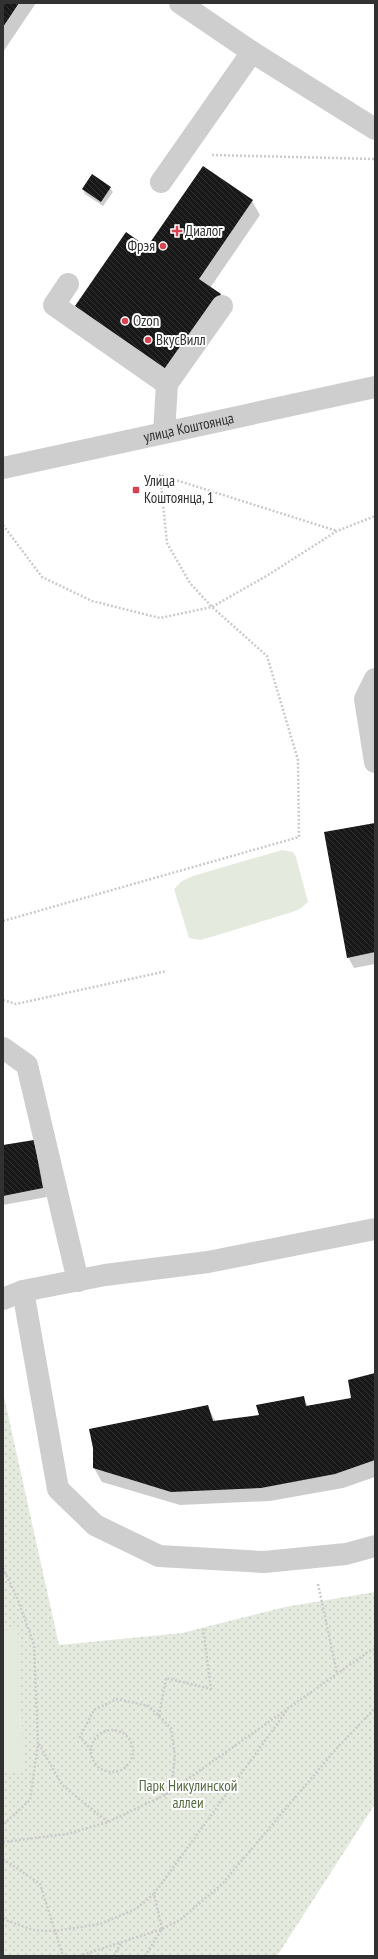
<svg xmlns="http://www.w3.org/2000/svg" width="378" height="1959" viewBox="0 0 378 1959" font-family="'PT Sans Narrow',sans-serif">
<defs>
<pattern id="grass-dots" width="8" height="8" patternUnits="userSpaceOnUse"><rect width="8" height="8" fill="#e5eade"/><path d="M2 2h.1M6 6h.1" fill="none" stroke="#c5c9bf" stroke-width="1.8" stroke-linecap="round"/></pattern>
<pattern id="building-back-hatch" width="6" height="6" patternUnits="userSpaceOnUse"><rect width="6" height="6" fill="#181818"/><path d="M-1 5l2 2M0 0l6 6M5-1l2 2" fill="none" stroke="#313131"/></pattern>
</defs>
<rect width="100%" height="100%" fill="#fff"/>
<path fill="url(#grass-dots)" d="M3 1392 59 1645 182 1633 285 1607 375 1592V1804L277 1956H3Z"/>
<path fill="#e5eade" d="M282 850 293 852 296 857 308 902 300 909 289 913 211 937 200 940 189 938 174 889 182 881 193 876Z
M18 1629 24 1772 3 1773V1630Z"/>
<path fill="#0003" d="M3 3H36L3 52Z
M110 188 113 192 103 206 85 194 83 189Z
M252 201 260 215 210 288 221 295 229 309 177 384 84 320 76 306 147 249Z
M375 824V964L354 968 348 957Z
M3 1146 38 1149 47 1197 3 1205Z
M375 1374V1477L343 1488 270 1501 180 1505 102 1482 94 1468 207 1406 216 1422 261 1416 303 1397 308 1406 352 1399Z"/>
<path fill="url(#building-back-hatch)" d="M3 3H19L3 27Z
M203 166 253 200 199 279 221 294 169 371 75 306 126 232 147 247Z
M92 174 111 187 101 202 82 189Z
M375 823V952L347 958 324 832Z
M34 1140 43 1188 3 1196V1145Z
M375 1373V1460L335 1474 261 1488 171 1492 93 1468V1448L89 1429 208 1405 213 1421 259 1415 256 1405 304 1396 306 1406 351 1398 348 1380Z"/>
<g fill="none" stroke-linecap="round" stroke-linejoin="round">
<path stroke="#cbcbcb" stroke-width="2.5" stroke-dasharray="2 2" stroke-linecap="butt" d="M212 155 375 159
M3 525 42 577 92 601 160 618 212 607 268 575 337 531 375 516
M3 921 299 837 298 760 267 656 212 607 190 583 167 543 160 475 337 531
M3 1000 16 1004 167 971
M3 1568 18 1600 34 1645 38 1744 30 1800 3 1825
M318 1584 337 1673
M159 1716 166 1678 211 1689 203 1628
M91 1751a21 21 0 1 1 42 0a21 21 0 1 1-42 0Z
M39 1744 62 1785 108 1822
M91 1750 80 1737 94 1710 117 1699 149 1706 171 1728 175 1756 172 1781 165 1795
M3 1842 67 1834 108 1822 165 1795 368 1652 375 1649
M3 1859 40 1884 63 1956
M3 1919 33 1930 55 1931 100 1924 136 1909 154 1894
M79 1956 162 1929 180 1920 222 1884 337 1748 375 1708
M114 1956 121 1943
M145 1956 162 1929 154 1894 288 1709"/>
<g stroke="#cecece" stroke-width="22">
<path d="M180 3 252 52"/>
<path d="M161 182 252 52 375 129"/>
<path d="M68 284 54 305 167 384 164 432"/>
<path d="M167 384 222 306"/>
<path id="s1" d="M3 468 375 387"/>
<path d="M375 679 365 699 375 762"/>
<path d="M3 1048 27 1065 78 1281"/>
<path d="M23 1291 58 1489 95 1525 159 1556 264 1562 346 1554 375 1546"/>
<path d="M3 1299 23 1291 105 1275 208 1262 375 1229"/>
</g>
</g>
<g fill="#d84353" stroke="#fff" stroke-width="1.5">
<path d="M175 225h4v4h4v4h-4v4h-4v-4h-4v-4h4z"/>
<circle cx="163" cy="246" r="4"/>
<circle cx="125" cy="321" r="4"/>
<circle cx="148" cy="340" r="4"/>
<rect x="132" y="486" width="8" height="8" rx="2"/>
</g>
<g text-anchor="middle" stroke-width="4" stroke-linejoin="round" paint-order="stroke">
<g font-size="15" fill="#313131" stroke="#fff" text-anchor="start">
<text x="185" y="236">Диалог</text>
<text x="155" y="251" text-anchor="end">Фрэя</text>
<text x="133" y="326">Ozon</text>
<text x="156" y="345">ВкусВилл</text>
<text x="144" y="486">Улица<tspan x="144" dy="17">Коштоянца, 1</tspan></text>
</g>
<g font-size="15" fill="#313131" stroke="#fff">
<text dy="5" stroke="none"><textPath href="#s1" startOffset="190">улица Коштоянца</textPath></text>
</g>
<g font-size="15" fill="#566a41" stroke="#fff">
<text x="188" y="1791">Парк Никулинской<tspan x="188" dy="17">аллеи</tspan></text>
</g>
</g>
<rect width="378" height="1959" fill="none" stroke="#313131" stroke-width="8"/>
</svg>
